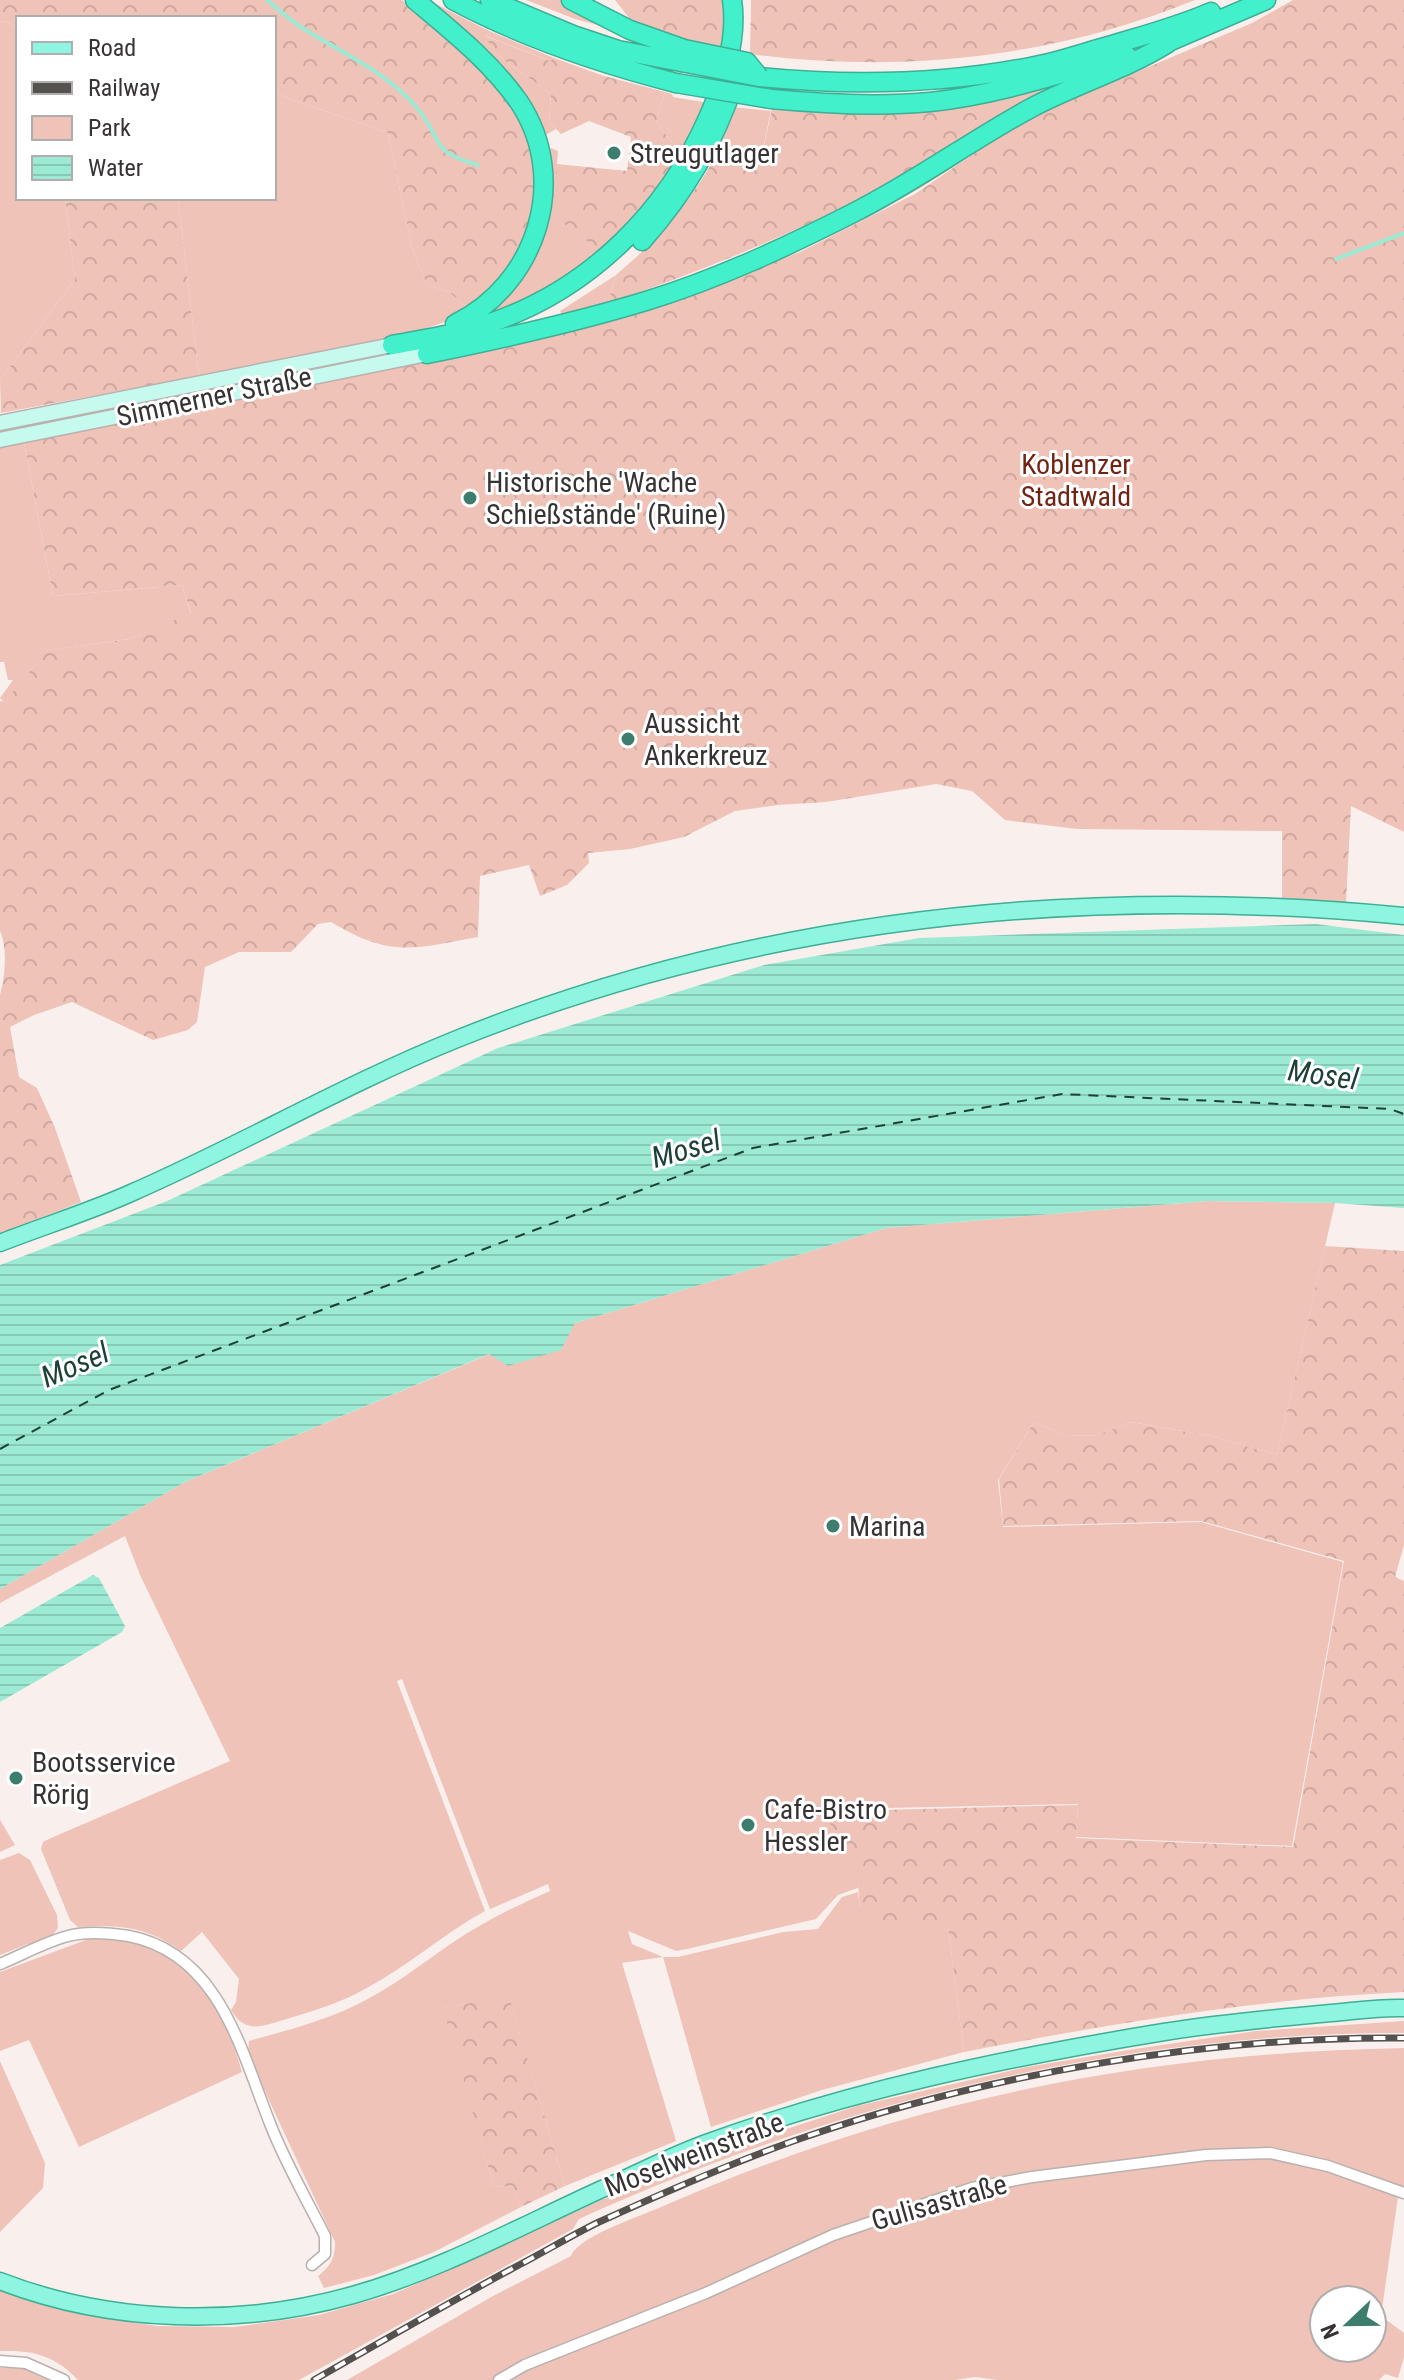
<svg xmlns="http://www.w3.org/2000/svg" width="1404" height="2380" viewBox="0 0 1404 2380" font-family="'Roboto Condensed',sans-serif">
<defs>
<pattern id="forest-crowns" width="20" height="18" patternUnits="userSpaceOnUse" patternTransform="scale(2)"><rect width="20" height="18" fill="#efc3b8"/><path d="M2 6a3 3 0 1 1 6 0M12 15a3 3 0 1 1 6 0" fill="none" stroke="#cea89f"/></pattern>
<pattern id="water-rules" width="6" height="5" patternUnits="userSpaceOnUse" patternTransform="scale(2)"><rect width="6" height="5" fill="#9dead4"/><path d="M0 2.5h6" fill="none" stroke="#88c9b6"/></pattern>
</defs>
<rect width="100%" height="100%" fill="#f9f0ee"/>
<path fill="#efc3b8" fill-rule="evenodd" d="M428 0 487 30 554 58 550 61 486 36 496 54 551 94 549 122 556 129 542 137Z
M526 0H564L598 25 575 19Z
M0 21 18 26V198H65L75 279 0 380Z
M1064 82 1065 84 1003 113 965 140 966 133 979 117 963 104Z
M665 92 672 94 673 97 709 103 685 158 656 122Z
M274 93 388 133 412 248 427 285 449 292 470 310 445 322 410 334 199 376 178 198H274Z
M733 107 771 111 760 163 715 158Z
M551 148 558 151 557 164 606 251 588 266 505 313 482 316Z
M963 156 965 159C861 230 751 274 633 315L628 311Z
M616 275 608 303 562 315 560 311Z
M24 442 53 596 182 585 191 614 129 639 45 651C32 670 18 685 5 703L0 698 13 680H8L4 662H0V447Z
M1207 1201 1335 1203 1277 1455 1211 1436 1131 1422 1098 1435 1067 1436 1034 1422 998 1480 1003 1527 1201 1522 1343 1562 1292 1846 1076 1837 1078 1804 840 1809 828 1813 840 1858 862 1857 858 1888 838 1895 816 1919 687 1949 676 1951 628 1931 632 1944 663 1957H678L783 1932 818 1929 842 1897 858 1892 862 1926H948L964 2052 822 2090 711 2127 663 1957 622 1963 676 2141 565 2186 509 1997 444 2008 494 2187 513 2186 521 2207 434 2252 374 2275 324 2288 318 2276C331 2266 335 2258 335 2242L254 2068 248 2051 249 2041C285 2031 320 2022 354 2006 390 1989 420 1965 452 1943 483 1922 516 1906 550 1891L548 1884 490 1909 402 1679 397 1681 485 1911C443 1934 407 1967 365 1989 342 2002 316 2010 290 2018 265 2025 246 2036 231 2010L236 2002 239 1979 202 1932 181 1951C145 1926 121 1925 78 1927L70 1920 41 1849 43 1842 51 1838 230 1761 140 1575 125 1536 0 1603V1589L185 1482 490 1354 575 1323 886 1228Z
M0 1820 15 1845 0 1852Z
M19 1853 30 1860 57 1915 58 1928 51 1937 35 1946 28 1944 0 1955V1860Z
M91 1938C183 1939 218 1990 242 2072L79 2147 29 2040 0 2051V1972Z
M1404 2021V2033C1122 2032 835 2103 579 2219L573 2229 299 2380H78C55 2355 33 2350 0 2351V2290L74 2312 156 2326 234 2327 319 2315 393 2294 435 2276 661 2173 701 2157 857 2106 1027 2067 1135 2049 1256 2031Z
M1404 2048V2199L1398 2197 1381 2316 1404 2333V2357L1398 2378 1385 2374 1379 2380H997L975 2377 955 2380H347L493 2296 571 2256C579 2236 641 2216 661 2207 903 2101 1139 2053 1404 2048ZM1324 2300H1372V2348H1324Z
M0 2061 45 2163 43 2188 0 2232Z"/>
<path fill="url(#forest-crowns)" d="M0 0H402C473 57 564 127 526 231 522 242 520 256 513 265 501 281 484 295 470 310L449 292 427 285 412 248 388 133 274 93V18H18V26L0 21Z
M615 0H727L725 49 693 43 633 23Z
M751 0H1195C1053 58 901 74 750 54Z
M1293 0H1404V907V832L1351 806 1346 903 1282 898V831L1077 829 1005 820 972 791 936 784 826 802 778 805 735 811 684 837 630 849 588 853 589 863 567 885 540 896 529 865 480 876 478 937C412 949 391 958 331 922L318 924 291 952H239L205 967 197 1022 188 1030 153 1040 72 1002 34 1015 10 1027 19 1077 37 1088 55 1128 81 1202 0 1234V995C5 977 8 949 0 931V701L5 702C18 684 33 670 44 651L129 639 191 613 182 585 53 596 24 442 596 320 602 324 628 317 800 252 915 194 1007 131 1047 110 1252 23Z
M485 36 550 61 554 58 604 76 665 92 656 122 685 158 606 251C557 224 552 222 557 164L627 171 631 137 589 121 561 134 549 122 551 94 496 54Z
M963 104 979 117 966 133 965 140C851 210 734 260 608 303L616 275 660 236 697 187 715 158 760 163 772 109 821 112Z
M65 198H178L199 376 1 413 0 380 75 279Z
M1325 1246 1404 1251V1545L1395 1577 1404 1581V1992C1256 1999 1109 2024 964 2052L948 1927 861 1926 858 1883 861 1858H840L828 1816 840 1811 1078 1805 1076 1838 1293 1847 1344 1561 1201 1521 1003 1526 999 1479 1034 1422 1067 1436 1098 1435 1131 1422 1211 1436 1277 1455Z
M509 1996 565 2186 521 2207 513 2186 494 2187 443 2008Z
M18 2366 56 2380H0V2368Z"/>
<path fill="url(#water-rules)" d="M1316 924 1404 935V1208L1335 1203 1207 1201 886 1228 575 1323 561 1350 508 1366 489 1354 185 1482 0 1589V1265L167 1201 498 1048 764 965 919 938Z
M93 1575 99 1578 125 1626 122 1632 0 1702V1628Z"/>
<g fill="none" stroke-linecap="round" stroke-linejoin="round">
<path stroke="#9dead4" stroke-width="4" d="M267 0C278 9 289 19 301 27 341 53 388 72 418 109 444 141 428 151 478 165
M1336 259 1404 233"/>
<path stroke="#1d4137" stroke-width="2" stroke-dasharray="10 8" stroke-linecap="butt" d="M0 1449 109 1390 753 1148 1062 1094 1390 1109 1404 1114"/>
<defs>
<path id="street" d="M0 1964C22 1955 45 1942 68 1936 86 1931 110 1933 129 1936 220 1954 241 2051 271 2126 286 2164 307 2200 325 2236V2254L312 2265
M0 2361 26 2363 64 2380
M499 2380 525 2365 706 2293 833 2235 972 2188 1032 2177 1206 2155 1270 2153 1328 2166 1404 2193"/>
<path id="secondary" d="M0 423 392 345
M0 440 427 354"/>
<path id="primary" d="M0 1243C43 1226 89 1212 131 1193 241 1145 345 1084 457 1039 760 917 1081 885 1404 916
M0 2281C111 2324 239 2327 353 2295 438 2271 521 2226 602 2189 637 2174 672 2155 709 2142 856 2089 1010 2057 1164 2032 1220 2023 1275 2018 1331 2013 1355 2011 1380 2007 1404 2008"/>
<path id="highway" d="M415 0C452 31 491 62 519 102 571 180 536 285 455 324
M453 0C524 38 598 63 676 83
M490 0 573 35 618 50 681 62
M571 0 630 30 684 49
M1159 46 1266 0
M759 77C850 86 945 84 1035 66 1061 61 1086 52 1112 45 1145 35 1179 26 1211 12
M771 99C824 104 878 107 930 102 997 95 1062 73 1126 55
M642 241C687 190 714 143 736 78
M392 345C426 339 461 333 493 322 591 288 667 211 708 118 724 82 738 39 732 0
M427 354C501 339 574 323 646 301 718 279 786 247 853 213 915 182 970 141 1031 108 1076 84 1125 70 1168 43"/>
</defs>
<use href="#street" stroke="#b9b1af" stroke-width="13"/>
<use href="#secondary" stroke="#b9b1af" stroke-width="17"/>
<use href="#primary" stroke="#3eae95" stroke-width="19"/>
<use href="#highway" stroke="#3eae95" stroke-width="21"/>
<use href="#street" stroke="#fff" stroke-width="10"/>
<use href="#secondary" stroke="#c6faef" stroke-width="14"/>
<use href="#primary" stroke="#8ef6e0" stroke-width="16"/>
<use href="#highway" stroke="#42f0cb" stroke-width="18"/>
<defs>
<path id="rail" d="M314 2380C382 2341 450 2302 519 2265 546 2251 572 2235 599 2222 667 2191 735 2161 805 2137 988 2074 1210 2036 1404 2038"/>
</defs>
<use href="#rail" stroke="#54514f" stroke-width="7"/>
<use href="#rail" stroke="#fff" stroke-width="4" stroke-dasharray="12" stroke-linecap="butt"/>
<defs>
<path id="highway-bridge" d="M684 49 747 62 759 77
M681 62 759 77
M676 83 771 99"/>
</defs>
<use href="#highway-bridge" stroke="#3eae95" stroke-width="21" stroke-linecap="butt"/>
<use href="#highway-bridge" stroke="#42f0cb" stroke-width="18"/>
</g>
<g fill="#3d7d6d" stroke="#fff" stroke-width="3">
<circle cx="614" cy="153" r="8"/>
<circle cx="470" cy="498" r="8"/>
<circle cx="628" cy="739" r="8"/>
<circle cx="833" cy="1526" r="8"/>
<circle cx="16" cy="1778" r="8"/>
<circle cx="748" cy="1825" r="8"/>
</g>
<g text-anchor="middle" stroke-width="6" stroke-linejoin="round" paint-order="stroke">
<g font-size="28" fill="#363332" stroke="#fff" text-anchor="start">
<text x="630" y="163">Streugutlager</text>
<text x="486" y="492">Historische 'Wache<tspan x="486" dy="32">Schießstände' (Ruine)</tspan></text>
<text x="644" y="733">Aussicht<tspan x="644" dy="32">Ankerkreuz</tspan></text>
<text x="849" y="1536">Marina</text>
<text x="32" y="1772">Bootsservice<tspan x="32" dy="32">Rörig</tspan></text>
<text x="764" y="1819">Cafe-Bistro<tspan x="764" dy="32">Hessler</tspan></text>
</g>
<g font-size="28" fill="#363332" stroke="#fff">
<text transform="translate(214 396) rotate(-12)" y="10">Simmerner Straße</text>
<text transform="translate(694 2154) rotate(-21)" y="10">Moselweinstraße</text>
<text transform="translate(939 2202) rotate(-16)" y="10">Gulisastraße</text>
</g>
<g font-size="28" fill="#712413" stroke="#fff">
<text x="1076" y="474">Koblenzer<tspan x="1076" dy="32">Stadtwald</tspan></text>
</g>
<g font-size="30" font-style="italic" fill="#1d4137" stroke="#fff">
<text transform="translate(1323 1075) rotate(8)" y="10">Mosel</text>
<text transform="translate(686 1149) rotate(-16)" y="10">Mosel</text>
<text transform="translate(75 1365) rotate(-23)" y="10">Mosel</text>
</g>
</g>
<rect x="16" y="16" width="260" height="184" fill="#ffffff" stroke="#afadad" stroke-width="2"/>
<rect x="32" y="42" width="40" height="12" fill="#8ef6e0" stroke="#afadad" stroke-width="2"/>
<text x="88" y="56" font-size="24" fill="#363332">Road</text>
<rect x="32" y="82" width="40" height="12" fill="#54514f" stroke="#afadad" stroke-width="2"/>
<text x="88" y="96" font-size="24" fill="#363332">Railway</text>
<rect x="32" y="116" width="40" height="24" fill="#efc3b8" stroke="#afadad" stroke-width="2"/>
<text x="88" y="136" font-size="24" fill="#363332">Park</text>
<rect x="32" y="156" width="40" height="24" fill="url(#water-rules)" stroke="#afadad" stroke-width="2"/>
<text x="88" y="176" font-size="24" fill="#363332">Water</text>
<g transform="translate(1348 2324) rotate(248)"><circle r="38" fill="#ffffff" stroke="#afadad" stroke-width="2"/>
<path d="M0-6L14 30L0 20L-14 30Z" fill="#3d7d6d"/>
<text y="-12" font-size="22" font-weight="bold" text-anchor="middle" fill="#363332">N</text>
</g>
</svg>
